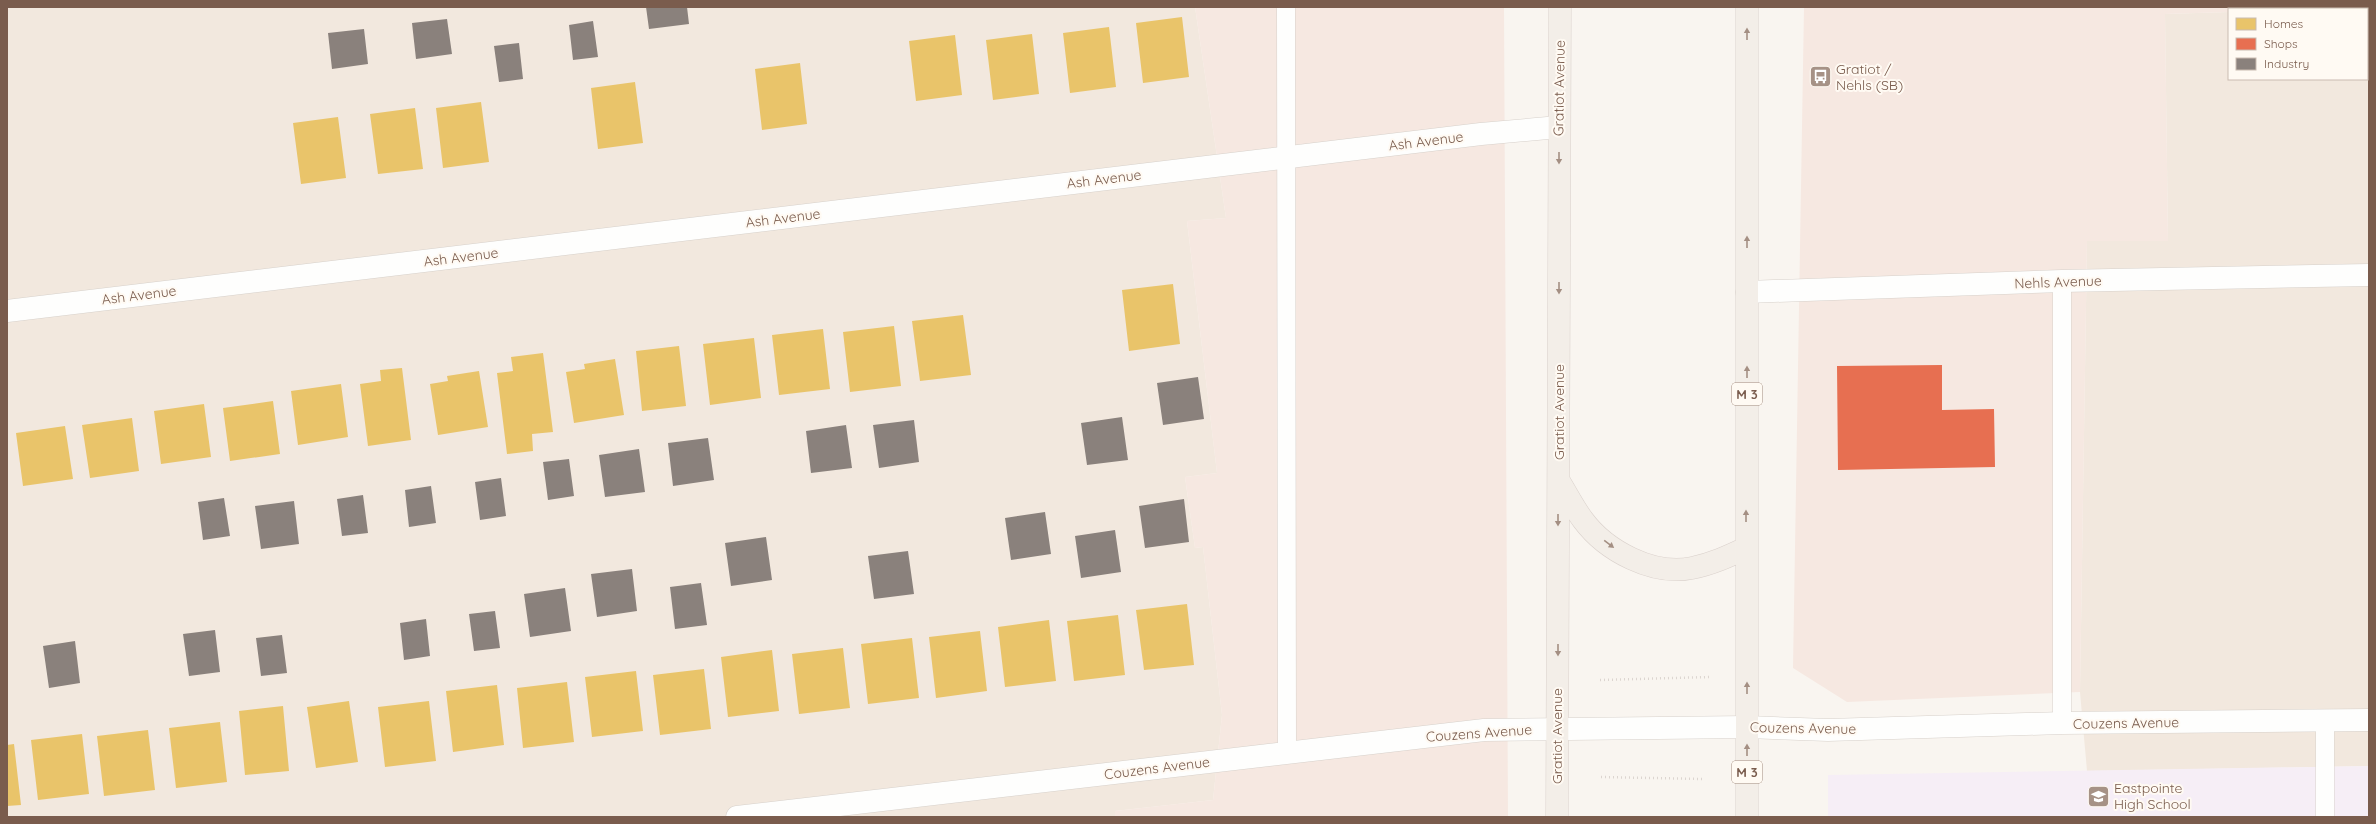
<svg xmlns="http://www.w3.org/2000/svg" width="2376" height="824" viewBox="0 0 2376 824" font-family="Quicksand,sans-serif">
<rect width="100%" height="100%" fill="#f9f5f0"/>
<path fill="#f2e8de" d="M7 7H1195L1226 218 1187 221 1217 473 1185 477 1195 548 1203 547 1222 715 1213 800 1115 811V817H7Z
M2369 8V766L2087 771 2080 692 2087 241 2168 240 2165 14 2229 12V79H2367V9H2332Z"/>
<path fill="#f6e8e1" d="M1195 7H1504L1508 817H1115V811L1213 800 1222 715 1203 547 1195 548 1185 477 1217 473 1187 221 1226 218Z
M1804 7H2369L2229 9V12L2165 14 2168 241H2087L2080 692 1847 702 1793 668Z"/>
<path fill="#f6eef6" d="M2369 766V817H1828V775Z"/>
<path fill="#e9c46a" d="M1182 17 1189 77 1143 83 1136 23Z
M1109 27 1116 87 1070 93 1063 33Z
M1032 34 1039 94 993 100 986 40Z
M955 35 962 95 916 101 909 41Z
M800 63 807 124 762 130 755 69Z
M635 82 643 143 598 149 591 88Z
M481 102 489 162 443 168 436 108Z
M415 108 423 169 378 174 370 114Z
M338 117 346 178 301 184 293 123Z
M1173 284 1180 344 1129 351 1122 290Z
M963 315 971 375 920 381 912 321Z
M894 326 901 386 850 392 843 332Z
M823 329 830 389 779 395 772 335Z
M754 338 761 398 710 405 703 344Z
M679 346 686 406 642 411 636 351Z
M543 353 553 432 532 434 533 451 507 454 497 373 513 371 511 357Z
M615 359 624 415 574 423 566 372 585 369 584 364Z
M402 368 411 440 368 446 360 384 381 381 380 370Z
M479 371 488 427 438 435 430 384 448 381 447 376Z
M341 384 348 437 298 445 291 391Z
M273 401 280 454 230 461 223 408Z
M204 404 211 457 161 464 154 411Z
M132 418 139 471 90 478 82 425Z
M65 426 73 479 23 486 16 433Z
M1187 604 1194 665 1144 670 1136 610Z
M1118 615 1125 675 1074 681 1067 621Z
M1049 620 1056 681 1005 687 998 627Z
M980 631 987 691 936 698 929 637Z
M912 638 919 698 868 704 861 644Z
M843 648 850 708 799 714 792 654Z
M772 650 779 711 728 717 721 657Z
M704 669 711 729 660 735 653 675Z
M636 671 643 731 592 737 585 677Z
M567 682 574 742 523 748 517 688Z
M497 685 504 745 453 752 446 691Z
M349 701 358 762 316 768 307 707Z
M429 701 436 761 385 767 378 707Z
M283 706 289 771 245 775 239 711Z
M220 722 227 782 176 788 169 728Z
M148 730 155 790 104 796 97 736Z
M82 734 89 794 38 800 31 740Z
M14 744 21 805 7 806V745Z"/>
<path fill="#e76f51" d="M1942 365V410L1994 409 1995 467 1838 470 1837 366Z"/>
<path fill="#8a817c" d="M646 7H687L689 24 649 29Z
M447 19 452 54 416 59 412 23Z
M593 21 598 57 573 60 569 25Z
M364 29 368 64 332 69 328 33Z
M519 43 523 79 499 82 494 46Z
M1198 377 1204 419 1163 425 1157 383Z
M1122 417 1128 460 1087 465 1081 423Z
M914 420 919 462 879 468 873 425Z
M846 425 852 468 811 473 806 431Z
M708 438 714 480 673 486 668 443Z
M639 449 645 492 605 497 599 455Z
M569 459 574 496 548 500 543 462Z
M501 478 506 516 480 520 475 482Z
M431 486 436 523 409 527 405 490Z
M363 495 368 533 342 536 337 499Z
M224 498 230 536 203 540 198 502Z
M1184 499 1189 542 1145 548 1139 506Z
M294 501 299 544 261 549 255 506Z
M1045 512 1051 554 1011 560 1005 518Z
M1115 530 1121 572 1081 578 1075 536Z
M766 537 772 580 731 586 725 543Z
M908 551 914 594 874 599 868 556Z
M632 569 637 611 597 617 591 574Z
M701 583 707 625 675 629 670 587Z
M565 588 571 631 530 637 524 594Z
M495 611 500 648 474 651 469 614Z
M426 619 430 656 404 660 400 623Z
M215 630 220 672 189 676 183 634Z
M282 635 287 673 261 676 256 638Z
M75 641 80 683 49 688 43 646Z"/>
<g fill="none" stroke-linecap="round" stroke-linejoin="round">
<defs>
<path id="service" d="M1286 7 1287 753
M2062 723V281
M2325 817V720"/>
<path id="minor" d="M1747 292 2062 281 2369 275
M7 311 1481 134 1559 127
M737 817 1484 730 1747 727 1828 730 2062 723 2369 720"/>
<path id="primary" d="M1747 7V817
M1559 481C1567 494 1574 508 1583 520 1606 551 1653 576 1692 568 1712 564 1729 556 1746 548
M1557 817 1560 7"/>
</defs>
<use href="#service" stroke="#d7d1cb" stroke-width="19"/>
<use href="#minor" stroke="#d7d1cb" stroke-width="23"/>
<use href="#primary" stroke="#dad1cc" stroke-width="23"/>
<path stroke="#dcd5d0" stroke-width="2.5" stroke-dasharray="1 3" stroke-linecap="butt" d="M1600 680 1710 677
M1601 777 1703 779"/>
<use href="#service" stroke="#fefefd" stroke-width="18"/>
<use href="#minor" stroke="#fefefd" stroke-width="22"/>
<use href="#primary" stroke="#f3eee8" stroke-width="22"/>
</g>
<defs><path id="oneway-solid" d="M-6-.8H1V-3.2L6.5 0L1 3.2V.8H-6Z"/></defs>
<g fill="#a48f83">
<use href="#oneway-solid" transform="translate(1747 34) rotate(-90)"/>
<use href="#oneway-solid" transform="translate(1559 158) rotate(90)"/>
<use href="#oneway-solid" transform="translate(1747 242) rotate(-90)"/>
<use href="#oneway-solid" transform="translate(1559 288) rotate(90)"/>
<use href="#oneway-solid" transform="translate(1747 372) rotate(-90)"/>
<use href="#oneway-solid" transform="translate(1746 516) rotate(-90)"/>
<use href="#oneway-solid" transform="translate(1558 520) rotate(90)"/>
<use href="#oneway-solid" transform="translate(1609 544) rotate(37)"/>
<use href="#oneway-solid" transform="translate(1558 650) rotate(90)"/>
<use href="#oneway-solid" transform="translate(1747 688) rotate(-90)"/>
<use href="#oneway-solid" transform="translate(1747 750) rotate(-90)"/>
</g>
<defs>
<symbol id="bus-square" viewBox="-11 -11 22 22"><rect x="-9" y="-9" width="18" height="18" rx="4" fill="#a69286" stroke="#fffaf3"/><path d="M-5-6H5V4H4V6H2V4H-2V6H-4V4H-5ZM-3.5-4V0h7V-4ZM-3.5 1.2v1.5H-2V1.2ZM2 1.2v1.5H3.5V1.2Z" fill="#fff"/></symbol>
<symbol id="school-square" viewBox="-11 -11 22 22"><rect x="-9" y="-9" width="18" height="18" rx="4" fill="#a69286" stroke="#fffaf3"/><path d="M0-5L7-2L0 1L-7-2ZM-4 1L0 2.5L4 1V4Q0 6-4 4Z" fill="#fff"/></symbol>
</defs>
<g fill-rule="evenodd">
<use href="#bus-square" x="1808" y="64" width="25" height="25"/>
<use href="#school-square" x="2086" y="784" width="25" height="25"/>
</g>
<g text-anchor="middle" stroke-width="4" stroke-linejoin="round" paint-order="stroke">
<g fill="#fffaf3" stroke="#a28b7f" stroke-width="1">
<rect x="1732" y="383" width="30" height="22" rx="3"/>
<rect x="1732" y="761" width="30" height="22" rx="3"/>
</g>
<g font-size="13" font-weight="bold" fill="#7a5c4d">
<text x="1747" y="399">M 3</text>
<text x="1747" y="777">M 3</text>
</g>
<g font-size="14" fill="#7a5c4d" stroke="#fffaf3" text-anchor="start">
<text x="1836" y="74">Gratiot /<tspan x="1836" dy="16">Nehls (SB)</tspan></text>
<text x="2114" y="793">Eastpointe<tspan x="2114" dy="16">High School</tspan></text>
</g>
<g font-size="14" fill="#7a5c4d" stroke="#fffaf3">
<text transform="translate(1559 88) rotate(-89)" y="5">Gratiot Avenue</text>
<text transform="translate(1426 141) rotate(-7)" y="5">Ash Avenue</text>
<text transform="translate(1104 179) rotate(-7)" y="5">Ash Avenue</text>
<text transform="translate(783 218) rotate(-7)" y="5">Ash Avenue</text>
<text transform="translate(461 257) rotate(-7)" y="5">Ash Avenue</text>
<text transform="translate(2058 282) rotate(-2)" y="5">Nehls Avenue</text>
<text transform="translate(139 295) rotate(-7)" y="5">Ash Avenue</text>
<text transform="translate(1559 412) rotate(-90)" y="5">Gratiot Avenue</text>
<text transform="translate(2126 723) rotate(-1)" y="5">Couzens Avenue</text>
<text transform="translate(1803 728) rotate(1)" y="5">Couzens Avenue</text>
<text transform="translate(1479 733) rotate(-4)" y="5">Couzens Avenue</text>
<text transform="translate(1557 736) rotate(-90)" y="5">Gratiot Avenue</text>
<text transform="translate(1157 768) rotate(-7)" y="5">Couzens Avenue</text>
</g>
</g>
<rect width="2376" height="824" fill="none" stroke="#7a5c4d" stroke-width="16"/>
<rect x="2228" y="8" width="140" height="72" fill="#fffaf3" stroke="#cabbb1"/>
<rect x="2236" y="18" width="20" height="12" fill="#e9c46a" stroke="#cabbb1"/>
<text x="2264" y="28" font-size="12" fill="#7a5c4d">Homes</text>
<rect x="2236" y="38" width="20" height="12" fill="#e76f51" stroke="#cabbb1"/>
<text x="2264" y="48" font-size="12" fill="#7a5c4d">Shops</text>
<rect x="2236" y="58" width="20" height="12" fill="#8a817c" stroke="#cabbb1"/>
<text x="2264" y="68" font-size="12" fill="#7a5c4d">Industry</text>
</svg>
